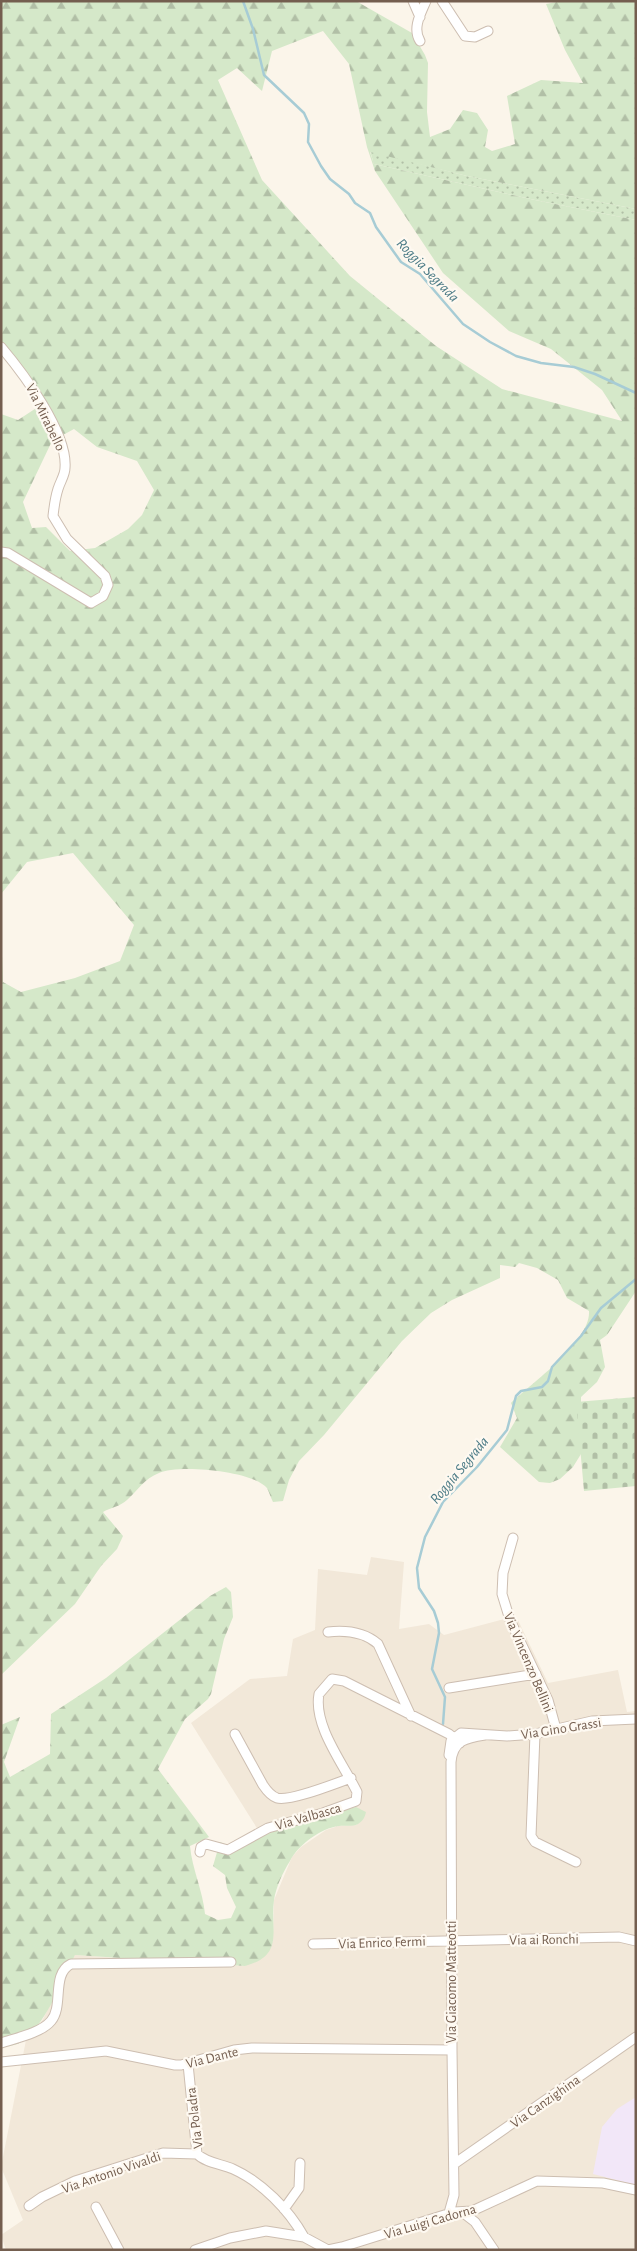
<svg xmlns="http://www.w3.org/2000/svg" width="637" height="2251" viewBox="0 0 637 2251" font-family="'Alegreya Sans',sans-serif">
<defs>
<pattern id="grass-dots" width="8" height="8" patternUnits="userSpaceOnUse" patternTransform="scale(1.25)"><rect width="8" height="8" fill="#d5e8c9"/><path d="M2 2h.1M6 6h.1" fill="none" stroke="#b1bfa6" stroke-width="1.8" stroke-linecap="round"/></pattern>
<pattern id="forest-firs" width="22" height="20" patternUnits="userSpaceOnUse" patternTransform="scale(1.25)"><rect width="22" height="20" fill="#d5e8c9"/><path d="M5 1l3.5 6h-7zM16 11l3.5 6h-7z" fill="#b1bfa6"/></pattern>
<pattern id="cemetery-stones" width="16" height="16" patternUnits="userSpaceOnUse" patternTransform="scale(1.25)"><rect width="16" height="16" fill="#d5e8c9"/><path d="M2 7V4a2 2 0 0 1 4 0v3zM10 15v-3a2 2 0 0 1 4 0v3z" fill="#b1bfa6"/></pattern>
</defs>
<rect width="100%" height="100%" fill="#fbf5ea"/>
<path fill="#f2e8d9" d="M371 1557 404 1562 399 1629 429 1624 444 1635 516 1616 548 1683 618 1670 627 1712 636 1711V2250H6L1 2235 23 2220 1 2167 26 2040 43 2019 75 1955 245 1966 273 1941 274 1900 292 1857 301 1847 326 1830 338 1826 357 1825 355 1807 260 1833 191 1723 250 1679 287 1676 293 1639 315 1630 318 1569 367 1575Z"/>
<path fill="#f2e7f8" d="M636 2097V2185L593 2174 602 2127 617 2109Z"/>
<path fill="url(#grass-dots)" d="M370 151 467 176 636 209V220L535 200 374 164Z"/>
<path fill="url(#forest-firs)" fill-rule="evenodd" d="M1 1H356L412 33 425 55 428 63 427 112 430 137 450 129 463 110 477 113 488 130 485 147 492 151 515 144 507 96 541 80 583 83 565 50 546 4 562 1H636V209L467 176 370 152 374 164 535 200 636 220V1291L607 1335 600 1340 605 1367 597 1382 581 1397V1454L573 1467 560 1479 550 1483 539 1482 500 1447 517 1418 511 1403C532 1383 591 1341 589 1311L567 1298 558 1280 537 1268 519 1263 515 1267 500 1265V1278L452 1300 431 1313 402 1341 324 1435 299 1461 289 1480 283 1501 273 1502C271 1498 269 1492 267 1488 253 1471 179 1464 159 1473 144 1479 138 1490 127 1500 121 1506 110 1508 103 1512L123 1536 117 1549 101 1566 75 1604 1 1675V929L3 982 21 992 75 978 120 961 134 925 73 853 27 862 1 894V414L18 420 44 403 1 347ZM323 31 349 64 367 147 375 171 443 273 509 331 551 349 602 390 622 421 502 389 436 346 350 276 262 180 218 80 237 68 262 91 272 51ZM74 429 97 447 137 461 154 490 142 515 128 529 95 548 70 551 46 527 32 528 23 502 52 441Z
M226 1587 231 1592 233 1617 224 1639 211 1694 208 1699 185 1719 158 1769 209 1837 190 1846C192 1869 203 1891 205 1914L218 1920 231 1918 236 1907 227 1888 225 1875 213 1866 220 1842 235 1848 263 1831 356 1807 366 1812C365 1817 363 1821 358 1824 353 1827 345 1825 339 1826 321 1828 298 1845 290 1861 283 1872 276 1887 274 1900 270 1931 285 1955 245 1966L75 1955C64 1977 33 2059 1 2044V1725L20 1717 4 1762 10 1777 50 1754 51 1714 106 1678 210 1596Z"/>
<path fill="url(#cemetery-stones)" d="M636 1397V1486L584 1491 576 1402Z"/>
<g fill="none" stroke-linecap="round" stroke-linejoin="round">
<path stroke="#a7ccd5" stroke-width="2.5" d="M243 1 253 29 264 75 304 113 309 124 308 142 321 166 330 179 349 194 355 203 370 213 376 227 401 262 420 274 463 324 490 342 516 356 541 363 574 367 595 374 636 393
M443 1724 445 1697 432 1669 439 1633 438 1623 434 1611 419 1588 417 1568 425 1537 443 1502 477 1467 507 1430 516 1396 521 1391 542 1387 548 1381 552 1367 581 1336 601 1308 636 1279"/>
<defs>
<path id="minor" d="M413 1 420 17
M442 1 465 36 475 37 488 31
M420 41C412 28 421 13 426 1
M1 347C23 373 68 433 65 468 65 475 60 482 58 489 55 498 54 507 53 516L67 539 105 576 108 585 103 596 91 603 8 553 1 552
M513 1538 503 1573 502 1594 510 1620 548 1700 556 1729
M328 1632C346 1630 364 1632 378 1644L411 1716
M449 1688 536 1674
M235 1734 263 1785C267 1791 271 1796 277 1798 290 1802 336 1783 351 1778
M535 1734 531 1836 535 1842 576 1862
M449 1755 451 1741 461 1733 507 1736 535 1734 592 1721 636 1719
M200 1852 201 1847 206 1844 228 1850 268 1828 323 1813 356 1801 357 1792C344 1765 313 1726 319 1694L332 1679 344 1681 449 1734 460 1743
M313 1944 619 1937 636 1941
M1 2043C16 2038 41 2033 51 2021 64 2006 51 1974 71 1964L231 1962
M1 2062 106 2051 175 2065H181L234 2050 252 2048 452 2050
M188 2064 197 2154C206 2163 222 2164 233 2169 262 2182 289 2210 304 2237
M454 2164 636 2037
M29 2206 42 2197 75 2181 163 2153 197 2154
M96 2207 119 2250
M284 2209 299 2188 300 2163
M462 2212 475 2222 494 2250
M449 2213 454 2195 452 2050 451 1762C453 1740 466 1738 485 1735
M195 2250 230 2238 266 2231 304 2237 328 2250 342 2247
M340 2250 342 2247 454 2212 472 2211 537 2181 603 2183 636 2190"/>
</defs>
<use href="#minor" stroke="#cdbeb1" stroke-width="11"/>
<use href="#minor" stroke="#fff" stroke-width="9"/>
</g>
<g text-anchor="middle" stroke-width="4.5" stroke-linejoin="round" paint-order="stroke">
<g font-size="14" fill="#745e4f" stroke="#fef9f1">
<text transform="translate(46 417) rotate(64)" y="5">Via Mirabello</text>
<text transform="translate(529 1662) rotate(67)" y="5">Via Vincenzo Bellini</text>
<text transform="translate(561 1728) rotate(-9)" y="5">Via Gino Grassi</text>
<text transform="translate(308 1816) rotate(-16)" y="5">Via Valbasca</text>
<text transform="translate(544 1939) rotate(-1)" y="5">Via ai Ronchi</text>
<text transform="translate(382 1942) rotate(-2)" y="5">Via Enrico Fermi</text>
<text transform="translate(451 1982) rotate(-90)" y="5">Via Giacomo Matteotti</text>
<text transform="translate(212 2057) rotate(-14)" y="5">Via Dante</text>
<text transform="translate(545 2101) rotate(-35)" y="5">Via Canzighina</text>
<text transform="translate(194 2118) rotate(-97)" y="5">Via Poladra</text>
<text transform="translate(111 2172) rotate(-19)" y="5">Via Antonio Vivaldi</text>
<text transform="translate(430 2221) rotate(-16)" y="5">Via Luigi Cadorna</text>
</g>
<g font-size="15" font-style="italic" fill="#4a7a85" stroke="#fef9f1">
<text transform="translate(428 270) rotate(46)" y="5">Roggia Segrada</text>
<text transform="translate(459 1470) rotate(-50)" y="5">Roggia Segrada</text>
</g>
</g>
<rect width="637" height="2251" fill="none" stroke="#745e4f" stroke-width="5"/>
</svg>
